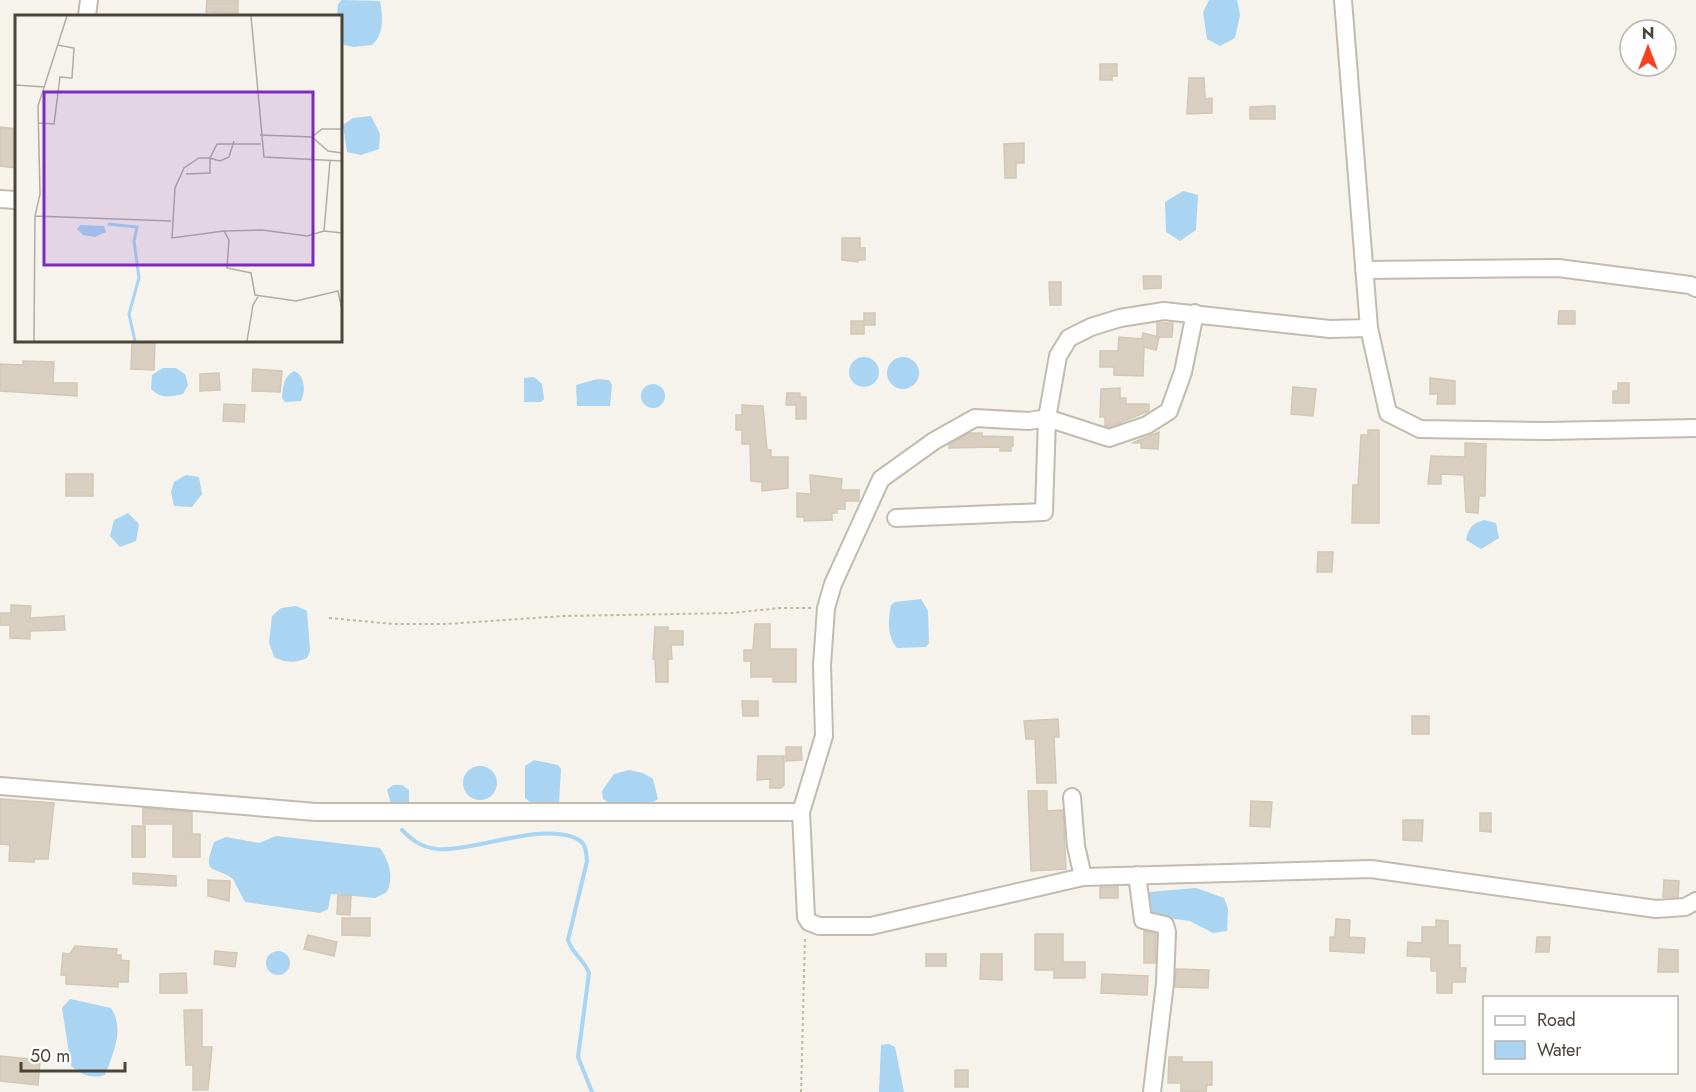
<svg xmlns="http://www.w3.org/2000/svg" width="1696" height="1092" viewBox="0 0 1696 1092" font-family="Jost,sans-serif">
<rect width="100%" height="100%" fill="#f6f3ec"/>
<path fill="#a9d4f2" d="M342 0 380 1C383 16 384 35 372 45L354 47 344 45 341 36 340 16H337L338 4Z
M1209 0H1237L1240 15 1235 38 1220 46 1207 39 1203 12Z
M371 116 380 134 379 149 361 155 347 152 343 125 353 118Z
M1183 191 1198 195 1196 230 1180 241 1166 232 1165 202Z
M887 373a16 16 0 1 1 32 0a16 16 0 1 1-32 0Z
M849 372a15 15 0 1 1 30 0a15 15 0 1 1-30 0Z
M163 368H176L185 374 188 385 183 394C169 397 161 399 151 389L152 375Z
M294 371C305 375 306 392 301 401L285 402 282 398C283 387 283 377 294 371Z
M534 377 542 384 544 399 541 402H524V378Z
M597 379 609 380 612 385 610 406H577L576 385Z
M641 396a12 12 0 1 1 24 0a12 12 0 1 1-24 0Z
M186 475 199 477 202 494 192 507 174 506 171 492 174 482Z
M128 513 139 524 136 541 120 547 110 536 114 520Z
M1484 520 1496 523 1499 538 1481 549 1466 540C1469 528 1471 524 1484 520Z
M921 599 928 611 929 643 926 647 897 648C887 636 888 620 891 605L895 602Z
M296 606 307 611 310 651 307 658C295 663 285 663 274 657L269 642 272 616 281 608Z
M534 760 558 765 561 769 559 803 556 805 530 802 525 798V766Z
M463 783a17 17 0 1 1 34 0a17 17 0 1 1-34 0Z
M629 770 643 773 653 779 658 799C645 809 615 809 603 799L602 791 614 774Z
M393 785H402L409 790V808L392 807 387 790Z
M276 836 380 848C389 861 394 876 387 892L375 898 331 894 328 909 320 913 245 902 233 879C212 864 202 877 214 842L226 837 259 843Z
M1196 888 1224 898 1228 909 1227 931 1213 933 1190 921 1151 916 1147 895 1150 892Z
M266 963a12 12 0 1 1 24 0a12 12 0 1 1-24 0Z
M70 999 111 1008C125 1029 113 1054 105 1075 91 1079 82 1075 71 1066L62 1008Z
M889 1044 895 1047 904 1092H879L881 1045Z"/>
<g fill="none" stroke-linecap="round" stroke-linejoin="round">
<path stroke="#a9d4f2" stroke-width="4" d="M402 830C413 841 421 847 437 849 472 852 548 820 579 840 587 845 586 854 587 861L568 940C572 954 584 959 589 973L578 1057 592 1092"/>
</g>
<path fill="#d8cfc1" stroke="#d3c7b4" stroke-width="1.5" d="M207 0H238V13L206 12Z
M1100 64H1117V76H1112V80H1100Z
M1189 78H1204L1205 99 1212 98V113L1187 114Z
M1275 106V119H1250V107Z
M0 127 16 129V168L0 166Z
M1024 143V163H1016V178H1005L1004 144Z
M842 238H860V248H865V260H858V262L842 260Z
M1143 276H1161V288L1144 289Z
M1049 282H1061V305H1050Z
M1559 311H1575V324H1558Z
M864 313H875V325H864V334H851V321H864Z
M1157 323H1173L1172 337H1157Z
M1143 333 1159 337 1156 350 1144 347 1143 376 1114 375V367H1100V351H1118L1119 337 1142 339Z
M132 340H155L154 370 131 369Z
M23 361 54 362 53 383H77V396L0 391V364L23 365Z
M253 369 282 371 280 392 252 391Z
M219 373 220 390 200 391V374Z
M1430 378 1455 381V404H1437L1438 394H1430Z
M1618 383H1629V403H1613V391H1618Z
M1293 387 1316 389 1313 416 1291 414Z
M1120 388V398H1126V404H1149V411L1109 427 1105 426V417H1100L1101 389Z
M787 393H800V397H806V419H796V405H786Z
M224 404 245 405 244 422 223 421Z
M742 405 763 406 767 450H771V457H788V488L762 491V482L751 481 750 444H742V430H736V415H742Z
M1368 430H1379V523H1352L1353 485H1358L1361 435H1368Z
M1159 432 1158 449 1141 448V443H1132Z
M969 433H982V436L1013 437V446H1011V451H1000V447L949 448V445Z
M1465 443 1486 444 1485 496H1479L1478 513 1466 512 1464 475 1441 474V484H1428L1431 456 1465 457Z
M66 474H93V496H66Z
M810 475 842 479 841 490H859V501H845V509H837V513H832V520L804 521V517H797V493L811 494Z
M1318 552H1333L1332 572H1317Z
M11 605 31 606 30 618 64 616 65 630 30 631V639L10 638V625H0V613H11Z
M755 624H770V649H796V682H773V677H751V661H744V650H753Z
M655 627H668V631H683V645H671L672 659H668V682H656L655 659H653Z
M742 701H758V716H743Z
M1412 716H1429V734H1412Z
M1058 719 1059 737H1054L1056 783H1037L1035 739H1026L1024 721Z
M786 747H801L802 760 786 761Z
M758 756H784V785L781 788H770V779L757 780Z
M1028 791H1047V811L1063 810 1066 869 1031 871Z
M0 799 54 803 48 859H34V862L9 861 10 845 0 844Z
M1251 801 1272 802 1270 827 1250 826Z
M143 808 192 812V834H200V857H173V824H143Z
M1480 813H1491V832L1480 831Z
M1403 820H1423L1422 841 1403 840Z
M132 826H145V857H132Z
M133 873 176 876V886L133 884Z
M208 880 230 881 229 901 208 896Z
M1664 880 1679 881 1678 897H1663Z
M1100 887H1118V898H1100Z
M338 895 351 896 350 915 337 914Z
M342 918H370V936L342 935Z
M1336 919 1350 920 1349 937 1365 938 1364 953 1330 951V937H1335Z
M1436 920 1448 921V945H1460V968H1466L1465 982H1452V993H1437V971H1431V957L1407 956 1408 942 1422 943V927H1436Z
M1144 931 1156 934 1155 963H1144Z
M1035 934H1063V962H1085V978H1054V970H1035Z
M308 935 337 942 334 956 304 949Z
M1537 937H1550L1549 952H1536Z
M75 946 117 949 116 955H121V960L129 961 128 982H118V987L66 984V975H61L63 953 70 954Z
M1659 949 1678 950V972H1658Z
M215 951 237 953 235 967 214 964Z
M926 954H946V966H926Z
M981 954H1002V980L980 979Z
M1176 969 1209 970 1208 988 1175 987Z
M186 973 187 993H160V974Z
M1102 974 1148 976 1147 995 1101 993Z
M184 1010H202V1047H212L208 1090H193V1065H186Z
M0 1056 40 1060 38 1085 0 1081Z
M1169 1057H1182V1062H1212V1085H1207L1206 1092H1181V1083H1168Z
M955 1070H968V1087H955Z"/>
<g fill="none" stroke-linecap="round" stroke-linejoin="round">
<defs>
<path id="minor" d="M1343 0 1369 328 1388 413 1420 429 1547 431 1696 428
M87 16 89 0
M0 199 16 200
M1364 270 1558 268 1690 285 1696 288
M1369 328 1330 329 1164 311 1120 318 1091 327 1069 338 1058 356 1047 418 1029 421 975 418 934 441 881 479 833 584 826 608 822 665 824 736 801 812 806 917 809 922 819 926H871L1083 877 1371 869 1656 909 1685 907 1696 901
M896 518 1044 512 1047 418 1109 438 1147 425 1169 411 1183 372 1195 313
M0 786 316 812H801
M1072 797 1076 846 1083 877
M1137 875 1143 920 1165 925 1167 932 1165 983 1152 1092"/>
</defs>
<use href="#minor" stroke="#c2bbae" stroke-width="20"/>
<path stroke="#c4b79f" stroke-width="2" stroke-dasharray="3 3" stroke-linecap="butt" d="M329 618 394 624H446L564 616 732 613 780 608H811
M801 1092 805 938"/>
<use href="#minor" stroke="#fff" stroke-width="16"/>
</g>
<g transform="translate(15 15)">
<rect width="327" height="327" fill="#f6f3ec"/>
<path d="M65 210 89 211 91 217 80 222 68 220 62 214Z" fill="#a9d4f2"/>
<path fill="none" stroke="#a9d4f2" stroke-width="3" d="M93 209 122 212 119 226 124 263 114 299 120 326"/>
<path fill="none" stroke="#b2ada4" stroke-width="1.5" d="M236 1 249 142 327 146M0 70 30 72M24 108 39 109 45 62 57 63 59 33 42 30M245 120 297 122 313 136 327 138M297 122 307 114H327M246 129H202L195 143H184L169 153 160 173 157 223 209 216 247 215 292 221 309 216 327 218M171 159 195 158V143L205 146 214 142 219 126M20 201 156 206M209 216 214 225 212 253 236 258 240 280 281 286 323 276 327 295M309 216 315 146M19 326 20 201 25 179 23 91 52 1M232 326 238 290 244 280"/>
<path fill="#7b2cbf" fill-opacity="0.15" stroke="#7b2cbf" stroke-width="3" d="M29 77H298V250H29Z"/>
<rect width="327" height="327" fill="none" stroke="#4b4439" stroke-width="3"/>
</g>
<rect x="1483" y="996" width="195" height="78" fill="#ffffff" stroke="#b7b4b0" stroke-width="1.5"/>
<rect x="1495" y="1016" width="30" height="9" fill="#ffffff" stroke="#b7b4b0" stroke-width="1.5"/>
<text x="1537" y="1026" font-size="18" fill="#4b4439">Road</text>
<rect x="1495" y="1041" width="30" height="18" fill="#a9d4f2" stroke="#b7b4b0" stroke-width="1.5"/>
<text x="1537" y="1056" font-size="18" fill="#4b4439">Water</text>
<g transform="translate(1648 48)"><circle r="28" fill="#ffffff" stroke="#b7b4b0" stroke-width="1.5"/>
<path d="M0-4.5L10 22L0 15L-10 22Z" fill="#fc3f1d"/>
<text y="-9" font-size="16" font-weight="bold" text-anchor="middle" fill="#4b4439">N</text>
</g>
<path d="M21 1062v9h104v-9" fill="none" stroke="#4b4439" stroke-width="3"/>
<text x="30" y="1062" font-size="18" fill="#4b4439" stroke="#ffffff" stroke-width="4.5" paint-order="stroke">50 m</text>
</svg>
